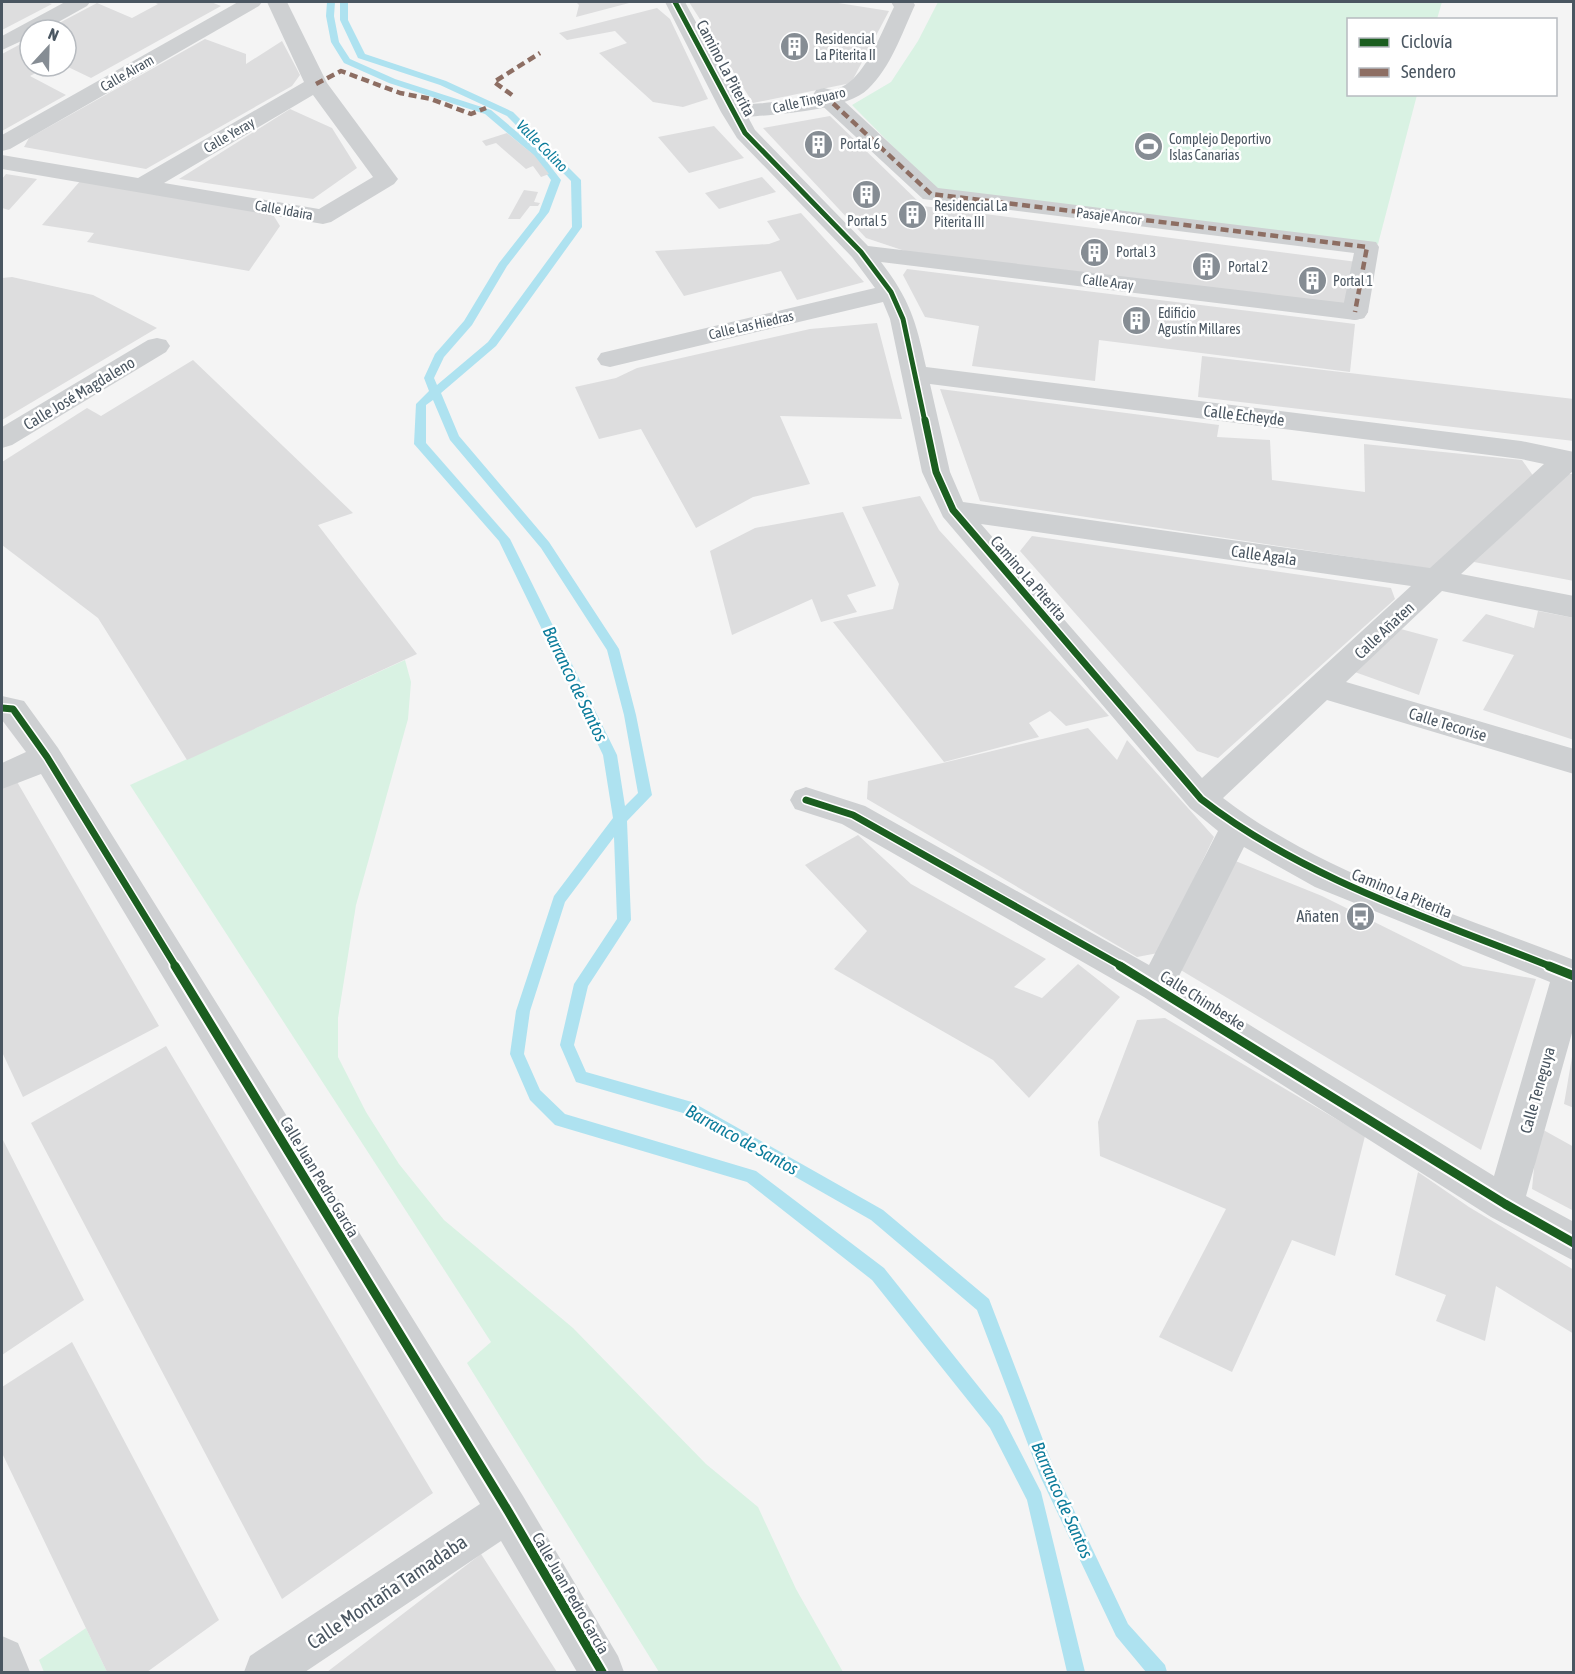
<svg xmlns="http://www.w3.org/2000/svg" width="1575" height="1674" viewBox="0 0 1575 1674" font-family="'Asap Condensed',sans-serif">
<rect width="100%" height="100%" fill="#f4f4f4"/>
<path fill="#d9f2e3" d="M938 2H1442L1437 19 1348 20V94L1417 95 1378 244 935 189 852 105 891 82 918 41Z
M405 660 411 682 408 719 356 905 338 1018V1057L366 1112 399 1164 444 1220 573 1328 706 1464 758 1507 796 1589 843 1672H659L467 1363 491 1342 130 785Z
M86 1628 107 1672H44L39 1660Z"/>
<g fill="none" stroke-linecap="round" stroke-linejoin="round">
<path fill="#aee2f0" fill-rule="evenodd" d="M327 2H335L334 16 339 42 350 59 395 79 491 110 537 149 561 180 549 212 507 266 472 325 444 357 434 378 437 385 488 342 572 227 571 181 507 116 440 85 358 58 340 20V2H348V20L365 54 446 81 513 112 581 180 582 227 496 346 441 393 459 436 549 542 619 649 636 715 652 795 627 821 631 920 588 986 574 1045 586 1072 692 1102 883 1210 989 1299 1053 1466 1128 1624 1165 1665 1167 1672H1146L1116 1636 1040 1476 977 1310 871 1220 683 1113 576 1082 560 1045 574 984 617 919 614 837 565 902 530 1011 524 1054 540 1090 565 1114 756 1171 884 1268 1002 1416 1041 1492 1085 1672H1067L1027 1500 990 1428 872 1280 747 1182 555 1125 530 1100 510 1054 516 1011 554 896 613 818 603 755 499 541 414 444 416 404 429 391 424 378 435 354 464 321 499 263 539 212 551 180 531 153 485 114 389 83 344 63 331 42 326 16ZM433 400 450 440 541 548 607 650 624 715 638 793 625 806 617 755 510 539 426 443V405Z"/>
</g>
<path fill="#ddddde" d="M2 2H46L52 4 2 30Z
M153 2H211L221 6 91 78 66 66V30H46L97 3 132 18 158 4Z
M576 2H633L576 17 579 5Z
M689 2H832L889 11 851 83 753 103Z
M657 8 670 19 708 99 683 107 653 102 599 53 627 43 615 31 567 40 559 33Z
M30 39V66H49L30 76 66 95 2 131V54Z
M205 39 246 54V64L282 41 300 75 292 86 146 169 24 147 29 138Z
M290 109 332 128 357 168 313 199 179 179Z
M830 116 923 206 1365 263 1355 312 908 252 866 238 763 128Z
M714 126 744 158 689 173 658 137Z
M507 133 534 155 549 174 541 177 533 166 526 169 496 143 486 146 482 141Z
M6 174 37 179 9 210 2 208V179Z
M762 177 776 192 719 209 705 193Z
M81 180 272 213 280 226 249 271 87 242 94 233 42 225Z
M524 190 538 192 534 202 540 203 538 206H530L520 219H508Z
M801 213 864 282 797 300 781 271 684 296 655 251 769 244 780 240 767 221Z
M907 269 1355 324 1350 372 1099 340 1095 381 972 366 979 326 925 317 903 275Z
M12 277 93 295 157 328 2 420V278Z
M877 323 902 419 780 416 810 484 753 497 696 528 641 429 599 439 575 387 616 378 637 368 810 329Z
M1202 356 1574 399V441L1198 397Z
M193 360 353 513 318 525 417 654 187 760 98 618 2 545V462L87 408 101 416Z
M940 389 1219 425 1217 437 1270 440 1272 480 1365 492 1364 444 1522 460 1534 477 1432 569 980 501Z
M1568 474H1574V581L1474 562Z
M920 496 939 530 1109 716 1066 726 1050 711 1029 723 1039 737 944 762 833 622 893 609 899 584 862 507Z
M843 512 876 586 847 595 857 612 821 622 812 599 732 635 710 551 755 528Z
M1032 536 1391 588 1395 599 1218 758 1197 751 1020 551Z
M1538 611 1574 618V740L1483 710 1514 655 1462 641 1486 614 1534 628Z
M1397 628 1438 639 1419 695 1352 671Z
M1088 728 1117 760 1127 740 1214 837 1158 953 1137 957 867 799 868 781Z
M16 780 159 1026 23 1097 2 1052V788Z
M858 835 911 884 1046 959 1014 987 1042 998 1078 964 1120 997 1029 1098 993 1060 834 969 867 931 805 865Z
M1233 860 1322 896 1463 966 1536 979 1481 1150 1179 969Z
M1165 1018 1365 1136 1335 1256 1292 1240 1232 1372 1159 1337 1226 1209 1100 1156 1098 1122 1137 1020Z
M166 1046 433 1493 282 1599 31 1123Z
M1572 1057 1574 1058V1108L1564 1104Z
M1538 1127 1574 1147V1211L1532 1189Z
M2 1138 84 1300 2 1355Z
M1418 1172 1469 1207 1574 1270V1334L1496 1286 1485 1341 1436 1321 1446 1295 1395 1275Z
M72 1342 219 1620 147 1672H107L2 1453V1387Z
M481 1554 557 1672H327Z"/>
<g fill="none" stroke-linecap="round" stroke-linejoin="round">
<path fill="#ced0d2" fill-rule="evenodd" d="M824 88 832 90 938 188 1376 242 1379 247 1368 312 1364 318 1355 320 1346 318 1342 312 1354 253 923 199 816 100 813 95 816 90Z"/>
<path fill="#ced0d2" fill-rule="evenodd" d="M65 2H90L87 6 44 30H30V37L2 50V36Z
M238 2H262L259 6 10 149 2 151V135Z
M267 2H287L327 83 398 179 394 184 331 222 323 224 2 169V155L138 178 304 82ZM313 95 373 177 319 209 164 183Z
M665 2H685L741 105C770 102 832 100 853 79 872 60 882 31 894 7L891 2H913L915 5C902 33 891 67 868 89 845 111 779 114 748 117L755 130 868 246 1355 304 1364 306 1368 312 1364 318 1355 320 881 262C910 300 916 321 926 367L1521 441 1574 452V470L1461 574 1574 596V618L1442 591 1346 682 1574 749V774L1327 700 1223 798C1320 873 1459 915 1574 960V1026L1526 1196 1574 1222V1261L1491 1217 1144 997 842 824 795 809 790 800 795 791 806 787 865 806 1149 965 1218 831 1190 808 943 517 922 472 890 319 883 302 610 367 601 365 597 359 601 353 875 288 852 257 737 138 721 112ZM930 384 1521 459 1544 464 1430 568 963 502 950 472ZM981 524 1411 586 1202 778ZM1244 847 1315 887 1550 982 1494 1176 1177 980Z
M157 338 166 340 170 346 166 352 12 445 2 448V427L148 340Z
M2 696 24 701 58 748 523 1496 618 1656 624 1672H577L501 1541 305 1672H244L250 1656 480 1504 41 774 2 789V763L26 752 2 720Z
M2 1636 18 1643 30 1672H2Z"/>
<path stroke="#8d6e63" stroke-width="4.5" stroke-dasharray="8 4.5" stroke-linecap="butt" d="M316 84 341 71 400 93 431 99 471 114 486 108
M512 95 494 82 540 53
M824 95 931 194 1367 247 1355 312"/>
<defs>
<path id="cycleway-far2" d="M675 2 745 133 861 252 891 292 903 319 925 422"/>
<path id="cycleway-far1" d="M925 420 936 472 953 510 1201 799C1304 879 1432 919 1552 967
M2 708 13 709 47 757 176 967
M806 800 853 815 1123 967"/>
<path id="cycleway" d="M175 966 508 1511 602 1672
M1120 966 1505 1204 1574 1243
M1549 966 1574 976"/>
</defs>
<use href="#cycleway-far2" stroke="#fff" stroke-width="8"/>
<use href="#cycleway-far1" stroke="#fff" stroke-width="10"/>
<use href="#cycleway" stroke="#fff" stroke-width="13"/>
<use href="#cycleway-far2" stroke="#1b5e20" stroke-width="5"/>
<use href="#cycleway-far1" stroke="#1b5e20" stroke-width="7"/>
<use href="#cycleway" stroke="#1b5e20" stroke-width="9"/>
</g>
<defs>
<symbol id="building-disc" viewBox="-11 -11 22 22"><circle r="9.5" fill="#868d94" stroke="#fff"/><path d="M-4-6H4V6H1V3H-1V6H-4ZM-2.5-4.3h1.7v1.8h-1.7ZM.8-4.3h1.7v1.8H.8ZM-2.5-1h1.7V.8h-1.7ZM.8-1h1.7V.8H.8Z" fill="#fff"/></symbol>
<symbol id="stadium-disc" viewBox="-11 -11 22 22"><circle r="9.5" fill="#868d94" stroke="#fff"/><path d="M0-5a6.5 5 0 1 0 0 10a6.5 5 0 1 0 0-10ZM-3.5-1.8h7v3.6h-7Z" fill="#fff"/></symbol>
<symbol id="bus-disc" viewBox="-11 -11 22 22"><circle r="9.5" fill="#868d94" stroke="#fff"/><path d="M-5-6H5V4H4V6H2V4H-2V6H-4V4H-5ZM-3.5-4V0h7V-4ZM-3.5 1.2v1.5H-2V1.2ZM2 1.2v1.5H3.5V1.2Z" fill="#fff"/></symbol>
</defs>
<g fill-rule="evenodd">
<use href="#building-disc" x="778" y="30" width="33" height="33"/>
<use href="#building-disc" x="802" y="128" width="33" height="33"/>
<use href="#stadium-disc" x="1132" y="130" width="33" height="33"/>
<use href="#building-disc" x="850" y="178" width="33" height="33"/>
<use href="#building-disc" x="896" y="198" width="33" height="33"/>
<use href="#building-disc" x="1078" y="236" width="33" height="33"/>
<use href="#building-disc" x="1190" y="250" width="33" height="33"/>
<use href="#building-disc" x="1296" y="264" width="33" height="33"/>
<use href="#building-disc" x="1120" y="304" width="33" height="33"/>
<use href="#bus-disc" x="1344" y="900" width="33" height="33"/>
</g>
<g text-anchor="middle" stroke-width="5" stroke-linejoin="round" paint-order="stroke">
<g font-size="14" fill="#4a5661" stroke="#fff" text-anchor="start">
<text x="815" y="44">Residencial<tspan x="815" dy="16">La Piterita II</tspan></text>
<text x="1169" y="144">Complejo Deportivo<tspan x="1169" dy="16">Islas Canarias</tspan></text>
<text x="840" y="149">Portal 6</text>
<text x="934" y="211">Residencial La<tspan x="934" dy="16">Piterita III</tspan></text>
<text x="867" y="226" text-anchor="middle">Portal 5</text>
<text x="1116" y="257">Portal 3</text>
<text x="1228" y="272">Portal 2</text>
<text x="1333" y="286">Portal 1</text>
<text x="1158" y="318">Edificio<tspan x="1158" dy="16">Agustín Millares</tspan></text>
</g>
<g font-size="14" fill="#4a5661" stroke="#fff">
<text transform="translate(127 73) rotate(-30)" y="5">Calle Airam</text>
<text transform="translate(809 100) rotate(-13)" y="5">Calle Tinguaro</text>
<text transform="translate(229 135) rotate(-30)" y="5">Calle Yeray</text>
<text transform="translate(284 210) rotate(10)" y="5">Calle Idaira</text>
<text transform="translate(1109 216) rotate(7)" y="5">Pasaje Ancor</text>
<text transform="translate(1108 282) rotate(7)" y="5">Calle Aray</text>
<text transform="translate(751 325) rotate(-13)" y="5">Calle Las Hiedras</text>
</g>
<g font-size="15" font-style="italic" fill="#0c7c9b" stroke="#fff">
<text transform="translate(542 146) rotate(45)" y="5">Valle Colino</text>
</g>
<g font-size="16" fill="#4a5661" stroke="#fff">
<text transform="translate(726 68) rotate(62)" y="6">Camino La Piterita</text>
<text transform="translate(79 393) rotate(-31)" y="6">Calle José Magdaleno</text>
<text transform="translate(1244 415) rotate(7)" y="6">Calle Echeyde</text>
<text transform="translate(1264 555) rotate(8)" y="6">Calle Agala</text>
<text transform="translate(1029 578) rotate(49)" y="6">Camino La Piterita</text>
<text transform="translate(1384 630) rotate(-43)" y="6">Calle Añaten</text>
<text transform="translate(1448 724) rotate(17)" y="6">Calle Tecorise</text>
<text transform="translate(1402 893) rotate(22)" y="6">Camino La Piterita</text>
<text transform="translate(1203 1000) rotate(32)" y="6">Calle Chimbeske</text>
<text transform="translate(1537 1090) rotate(-74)" y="6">Calle Teneguya</text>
<text transform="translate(320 1177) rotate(59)" y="6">Calle Juan Pedro García</text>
<text transform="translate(571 1593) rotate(60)" y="6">Calle Juan Pedro García</text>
</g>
<g font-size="16" fill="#4a5661" stroke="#fff" text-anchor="end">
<text x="1339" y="922">Añaten</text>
</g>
<g font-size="18" font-style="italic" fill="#0c7c9b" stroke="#fff">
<text transform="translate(575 684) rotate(64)" y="6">Barranco de Santos</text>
<text transform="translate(742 1140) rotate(29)" y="6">Barranco de Santos</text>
<text transform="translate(1062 1500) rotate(66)" y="6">Barranco de Santos</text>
</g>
<g font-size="20" fill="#4a5661" stroke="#fff">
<text transform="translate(387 1592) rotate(-34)" y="7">Calle Montaña Tamadaba</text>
</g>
</g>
<rect width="1575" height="1674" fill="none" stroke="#4a5661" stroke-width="6"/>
<rect x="1347" y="18" width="210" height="78" fill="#ffffff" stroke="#b7bbc0" stroke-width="1.5"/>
<rect x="1359" y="38" width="30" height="9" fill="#1b5e20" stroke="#b7bbc0" stroke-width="1.5"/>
<text x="1401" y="48" font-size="18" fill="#4a5661">Ciclovía</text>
<rect x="1359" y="68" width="30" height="9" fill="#8d6e63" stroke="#b7bbc0" stroke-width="1.5"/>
<text x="1401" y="78" font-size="18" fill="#4a5661">Sendero</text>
<g transform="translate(48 48) rotate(22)"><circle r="28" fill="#ffffff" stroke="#b7bbc0" stroke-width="1.5"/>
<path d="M0-4.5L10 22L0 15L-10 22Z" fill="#868d94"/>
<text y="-9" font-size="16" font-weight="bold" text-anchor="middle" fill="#4a5661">N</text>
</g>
</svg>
